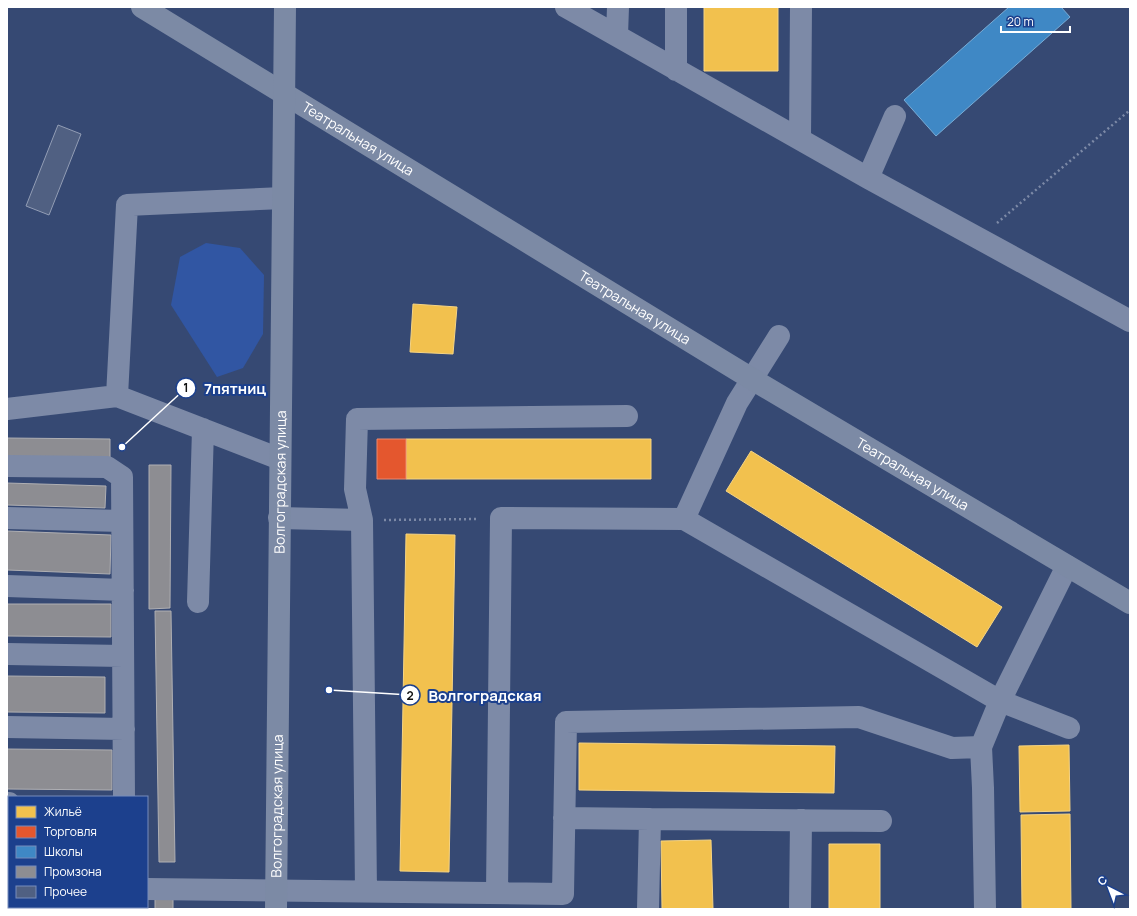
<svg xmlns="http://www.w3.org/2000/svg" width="1137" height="916" viewBox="0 0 1137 916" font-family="Manrope,sans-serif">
<rect width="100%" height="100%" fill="#364973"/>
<path fill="#3156a3" d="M206 243 240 248 264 275 263 334 243 368 217 377 171 305 180 257Z"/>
<path fill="#f2c14e" stroke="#f6d483" d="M704 7H778V71H704Z
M413 304 457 307 453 354 410 352Z
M406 439H651V479H406Z
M751 451 1002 607 977 647 726 491Z
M406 534 455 535 449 872 400 871Z
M579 743 835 746 834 793 579 790Z
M1069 745 1070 811 1020 812 1019 746Z
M1070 814 1071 909H1022L1021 815Z
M711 840 713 909H662L661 841Z
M829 844H880V909H829Z"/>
<path fill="#e4572e" stroke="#ec896d" d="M377 439H406V479H377Z"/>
<path fill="#3f88c5" stroke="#79acd6" d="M1009 7H1061L1070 17 936 136 904 100Z"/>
<path fill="#8d8d92" stroke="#afafb3" d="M7 438 110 439V458L7 457Z
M149 465H171L170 608 149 609Z
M7 483 106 486 105 508 7 505Z
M7 531 111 535 110 574 7 570Z
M7 604H111V637L7 636Z
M155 611H171L175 862H159Z
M7 676 105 677V713L7 712Z
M7 749 112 750V790L7 789Z
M7 817H9V854H7Z
M7 886H9V907H104V909H7Z
M155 894H173V909H155Z"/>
<path fill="#506082" stroke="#929db5" d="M58 125 81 134 49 215 26 206Z"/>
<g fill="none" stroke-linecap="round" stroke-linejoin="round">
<path stroke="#7d8aa7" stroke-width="2.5" stroke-dasharray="2 3" stroke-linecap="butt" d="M997 223 1130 110
M384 520 479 519"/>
<path stroke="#7d8aa7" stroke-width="22" d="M566 7 868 178 1130 321
M617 35 618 7
M676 70V7
M800 139 801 7
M868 178 895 116
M7 409 117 396
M280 459 117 396 127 205 283 198
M7 466 107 467 122 477 124 797
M7 518 122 521
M279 518 362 520
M684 519 737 403 779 336
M7 586 123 590
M198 602 203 429
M7 654 123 656
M7 727 124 729
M981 747 983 788 985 909
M7 803H9
M564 818 650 819 648 909
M650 819 881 821
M7 876H9
M147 889 563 894 566 722 859 717 952 748 981 747 1000 701 1067 566
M366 891 362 520 355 489 357 419 627 416
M497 893 501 518 684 519 1000 701 1069 728
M125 907V909
M800 909 801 820"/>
<g stroke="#7c8aa5" stroke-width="22">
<path id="s1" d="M142 7 752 379 1130 603"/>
<path id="s2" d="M276 909 285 7"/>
</g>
</g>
<g text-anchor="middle" stroke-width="4" stroke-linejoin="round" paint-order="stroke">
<g font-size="14" fill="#fff" stroke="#1c408d">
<text dy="5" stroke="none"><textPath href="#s1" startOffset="253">Театральная улица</textPath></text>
<text dy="5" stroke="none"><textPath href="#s1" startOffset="577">Театральная улица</textPath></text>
<text dy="5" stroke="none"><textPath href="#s1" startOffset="901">Театральная улица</textPath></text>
<text dy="5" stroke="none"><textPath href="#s2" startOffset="427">Волгоградская улица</textPath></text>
<text dy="5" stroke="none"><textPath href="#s2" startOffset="103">Волгоградская улица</textPath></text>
</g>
</g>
<path fill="none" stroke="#fff" stroke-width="1.5" d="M122 447L186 388M329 690L410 695"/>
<g fill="#fff" stroke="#1c408d" stroke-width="1.5">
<circle cx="122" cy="447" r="4"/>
<circle cx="329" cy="690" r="4"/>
<circle cx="186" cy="388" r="10"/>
<circle cx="410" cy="695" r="10"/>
</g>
<g font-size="12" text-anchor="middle" font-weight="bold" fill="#111">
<text x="186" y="392">1</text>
<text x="410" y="700">2</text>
</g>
<g font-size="15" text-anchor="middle" font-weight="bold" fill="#fff" stroke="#1c408d" stroke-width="4" stroke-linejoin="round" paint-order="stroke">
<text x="235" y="394">7пятниц</text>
<text x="485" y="701">Волгоградская</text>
</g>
<rect width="1137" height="916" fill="none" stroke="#ffffff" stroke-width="16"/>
<rect x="8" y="796" width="140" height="112" fill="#1c408d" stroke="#778cbb"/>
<rect x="16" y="806" width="20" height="12" fill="#f2c14e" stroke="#778cbb"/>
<text x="44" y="816" font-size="12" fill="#ffffff">Жильё</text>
<rect x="16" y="826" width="20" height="12" fill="#e4572e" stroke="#778cbb"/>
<text x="44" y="836" font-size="12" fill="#ffffff">Торговля</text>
<rect x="16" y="846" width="20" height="12" fill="#3f88c5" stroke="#778cbb"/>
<text x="44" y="856" font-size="12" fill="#ffffff">Школы</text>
<rect x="16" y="866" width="20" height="12" fill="#8d8d92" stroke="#778cbb"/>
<text x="44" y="876" font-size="12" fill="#ffffff">Промзона</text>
<rect x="16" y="886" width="20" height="12" fill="#506082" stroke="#778cbb"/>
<text x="44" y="896" font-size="12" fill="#ffffff">Прочее</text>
<g transform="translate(1109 888) rotate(318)" stroke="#1c408d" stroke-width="3" paint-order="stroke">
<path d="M0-3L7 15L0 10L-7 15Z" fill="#ffffff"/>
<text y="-6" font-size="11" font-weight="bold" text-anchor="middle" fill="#ffffff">С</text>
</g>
<path d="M1001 26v6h69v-6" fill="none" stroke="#ffffff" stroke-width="2"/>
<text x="1007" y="26" font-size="12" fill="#ffffff" stroke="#1c408d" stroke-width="3" paint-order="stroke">20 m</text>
</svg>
